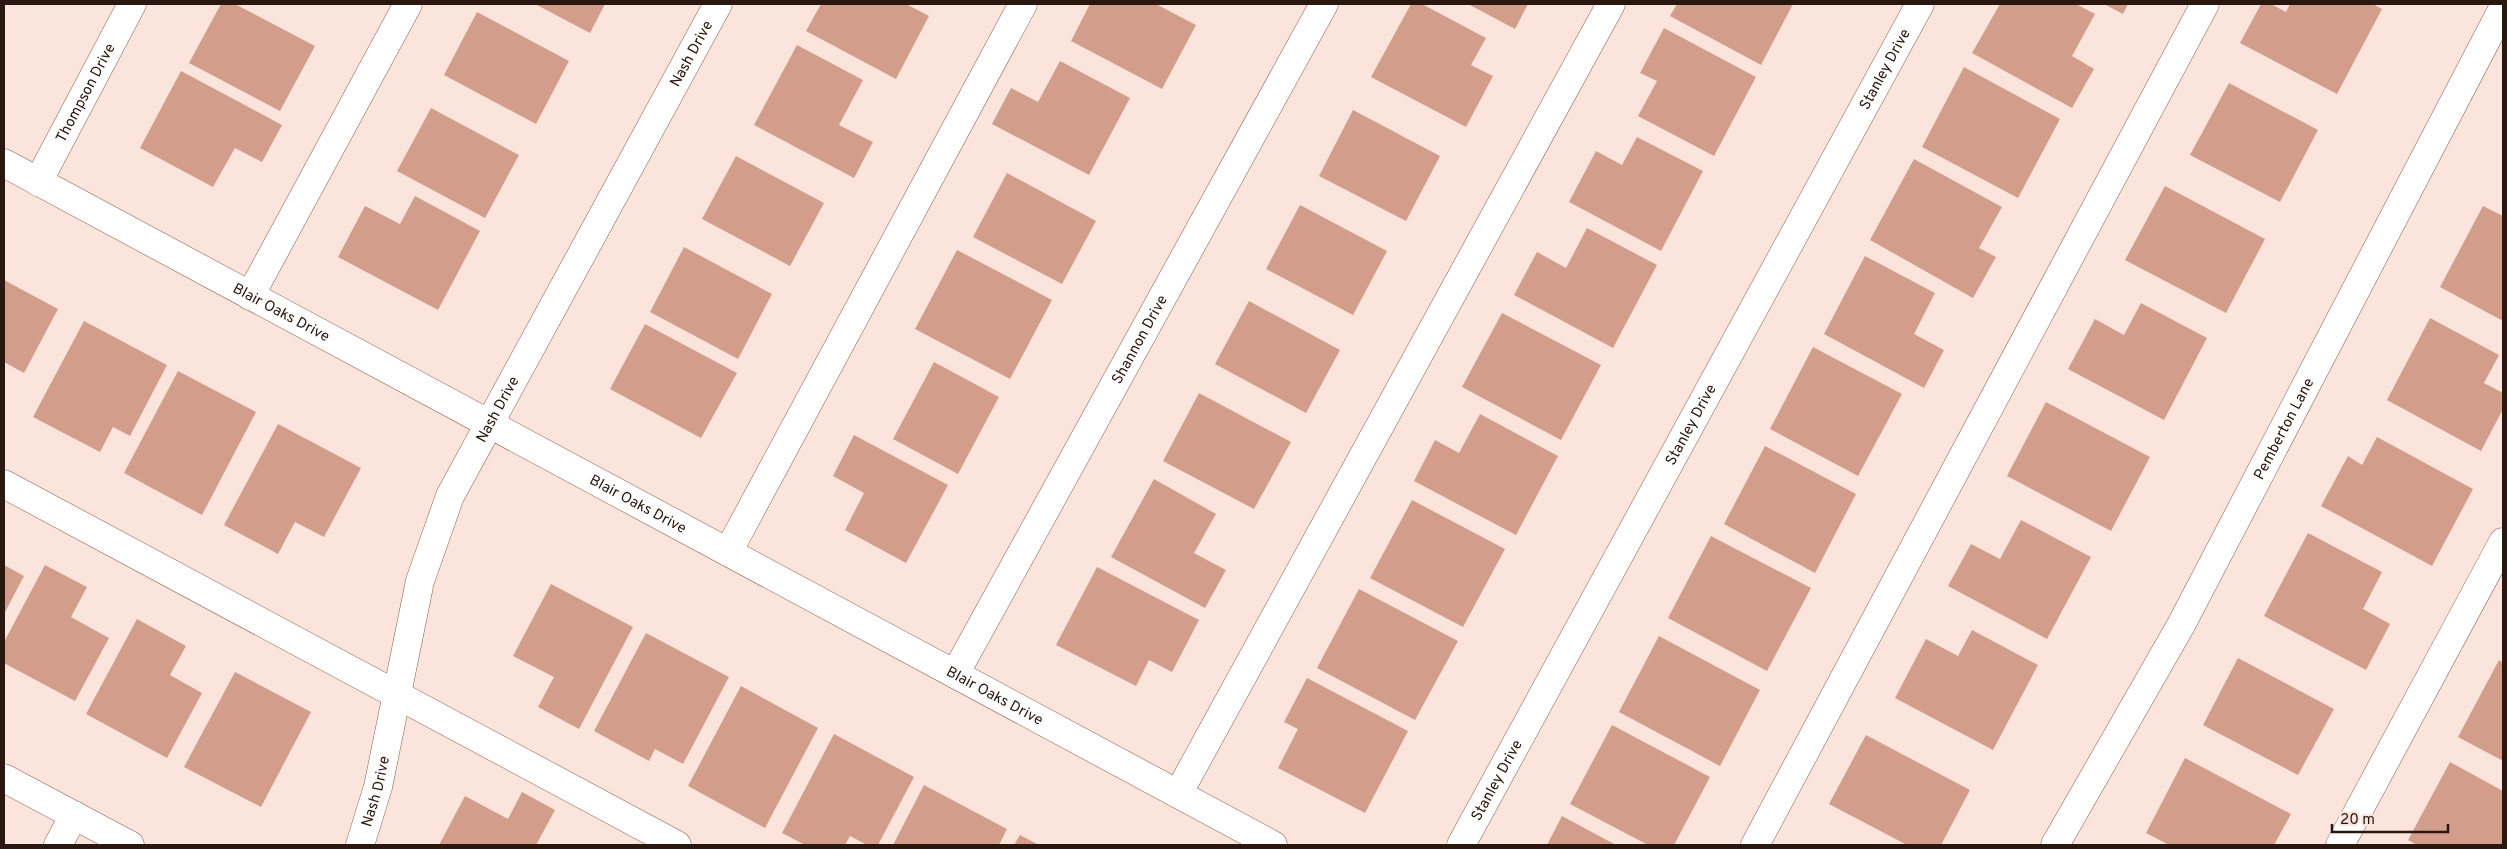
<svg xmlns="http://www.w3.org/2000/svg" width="2507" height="849" viewBox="0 0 2507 849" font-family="Overpass,sans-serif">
<rect width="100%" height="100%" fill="#fae4db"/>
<path fill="#d29e8b" d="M221 4H235L315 46 280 111 189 63Z
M535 4H605L590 33Z
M821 4H906L929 16 896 79 806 31Z
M1090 4H1156L1196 25 1162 89 1071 41Z
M1411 4H1422L1486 38 1471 65 1493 76 1466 127 1371 77Z
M1468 4H1528L1515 29Z
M1677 4H1793L1761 65 1670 16Z
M2000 4H2076L2095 14 2072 56 2094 69 2072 108 1972 53Z
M2104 4H2128L2123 14Z
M2261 4H2271L2286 12 2290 4H2373L2382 9 2337 94 2240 43Z
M477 12 569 61 536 124 444 75Z
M1664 28 1756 77 1714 156 1638 116 1657 81 1640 73Z
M797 45 863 80 839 125 873 142 854 178 754 125Z
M1060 61 1130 98 1089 175 992 124 1011 88 1038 102Z
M1964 67 2060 119 2018 198 1922 147Z
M181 71 282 125 262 162 235 148 213 187 140 148Z
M2229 83 2318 130 2280 202 2190 155Z
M431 108 519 155 485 218 397 171Z
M1353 110 1440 156 1406 221 1319 176Z
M1637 137 1703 171 1661 251 1569 202 1596 151 1622 165Z
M736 156 824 203 790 266 702 219Z
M1914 159 2002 207 1979 248 1996 257 1973 298 1870 240Z
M1007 173 1096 221 1062 284 973 237Z
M2165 186 2265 239 2226 313 2125 260Z
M415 196 480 231 438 310 338 257 365 206 400 224Z
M1300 205 1387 251 1353 315 1266 269Z
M2483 206 2503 216V321L2440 287Z
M1587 228 1657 265 1613 348 1514 295 1537 252 1566 268Z
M684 247 772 294 738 359 650 312Z
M957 250 1052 300 1010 379 915 329Z
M1865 256 1935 293 1914 334 1944 350 1924 388 1824 334Z
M4 280 58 309 24 373 4 362Z
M1249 301 1340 350 1306 413 1215 364Z
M2141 303 2207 338 2164 420 2068 369 2095 319 2124 335Z
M1502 313 1601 365 1561 440 1462 387Z
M2430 318 2499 355 2484 383 2503 393V409L2481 451 2387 400Z
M84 321 167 365 130 436 113 427 100 452 33 417Z
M645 324 737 373 701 438 610 389Z
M1813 347 1902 394 1858 476 1770 429Z
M934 362 999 397 958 474 893 439Z
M178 371 256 412 202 515 124 473Z
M1199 393 1291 442 1254 509 1163 461Z
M2046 402 2150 457 2111 531 2007 476Z
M1480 414 1558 456 1516 535 1414 481 1435 440 1459 453Z
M278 424 361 468 324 537 295 522 278 554 224 525Z
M854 435 948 485 906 563 845 530 864 493 833 476Z
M2377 437 2473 489 2432 566 2321 506 2348 456 2362 465Z
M1765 446 1856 494 1815 573 1724 524Z
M1154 479 1216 514 1194 553 1226 570 1205 608 1111 557Z
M1412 500 1505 549 1463 627 1370 578Z
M2021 520 2091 557 2047 639 1948 586 1971 544 2000 559Z
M2308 533 2382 572 2363 609 2390 624 2366 670 2264 616Z
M1711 536 1811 588 1767 671 1668 618Z
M4 565 24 576 4 614Z
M45 565 87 587 71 617 109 638 75 701 4 663V642Z
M1097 567 1199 620 1172 672 1149 660 1136 686 1056 645Z
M551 584 633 627 579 729 538 707 554 677 513 656Z
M1359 589 1458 641 1415 720 1317 668Z
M137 619 186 646 170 675 202 693 167 758 86 714Z
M1972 630 2038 665 1993 750 1895 698 1926 639 1958 656Z
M646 633 729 677 683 764 655 749 649 761 594 731Z
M1659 636 1760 690 1720 766 1619 712Z
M2238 658 2334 709 2298 775 2203 725Z
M2499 660 2503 663V761L2458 737Z
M235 672 311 712 261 807 184 767Z
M1307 678 1408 731 1365 813 1278 768 1298 729 1284 722Z
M741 686 818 728 765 828 688 786Z
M1612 725 1710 777 1674 845H1648L1570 804Z
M834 734 914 777 878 845H867L850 836 845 845H805L782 833Z
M1866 735 1970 790 1941 845H1907L1829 804Z
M2185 758 2291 814 2274 845H2169L2146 833Z
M2450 762 2503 791V845H2417L2408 840Z
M924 785 1007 829 999 845H893Z
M522 792 555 810 536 845H439L465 796 508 819Z
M1562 816 1616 845H1547Z
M1020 835 1039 845H1014Z"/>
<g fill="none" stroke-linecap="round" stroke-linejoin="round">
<defs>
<g id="minor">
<path id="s1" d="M4 163 1273 845"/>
<path id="s2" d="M38 182 132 4"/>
<path d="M250 296 408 4"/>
<path d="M4 484 677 845"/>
<path d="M728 552 1023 4"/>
<path id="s3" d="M955 674 1324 4"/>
<path d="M4 778 130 845"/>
<path d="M1178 794 1611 4"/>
<path d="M58 845 74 815"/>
<path id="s4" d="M360 845 378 787 420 581 450 496 718 4"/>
<path id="s5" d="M1461 845 1920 4"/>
<path d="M1755 845 2205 4"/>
<path id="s6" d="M2055 845 2181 625 2503 8"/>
<path d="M2340 845 2503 542"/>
</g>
</defs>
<use href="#minor" stroke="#8c5d4b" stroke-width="29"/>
<use href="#minor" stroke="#fff" stroke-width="28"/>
</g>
<g text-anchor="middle" stroke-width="4.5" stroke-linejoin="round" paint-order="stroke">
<g font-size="15" fill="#2a1710" stroke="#fae4db">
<text dy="5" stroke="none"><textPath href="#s4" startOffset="865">Nash Drive</textPath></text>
<text dy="5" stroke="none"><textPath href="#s5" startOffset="884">Stanley Drive</textPath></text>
<text dy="5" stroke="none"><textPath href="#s2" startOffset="101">Thompson Drive</textPath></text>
<text dy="5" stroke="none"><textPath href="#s1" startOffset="315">Blair Oaks Drive</textPath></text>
<text dy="5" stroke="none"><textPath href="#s3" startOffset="382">Shannon Drive</textPath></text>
<text dy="5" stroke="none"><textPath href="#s4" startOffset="460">Nash Drive</textPath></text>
<text dy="5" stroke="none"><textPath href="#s5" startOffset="479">Stanley Drive</textPath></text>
<text dy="5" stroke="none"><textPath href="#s6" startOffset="475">Pemberton Lane</textPath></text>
<text dy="5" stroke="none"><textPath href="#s1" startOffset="720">Blair Oaks Drive</textPath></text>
<text dy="5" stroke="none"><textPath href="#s1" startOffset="1125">Blair Oaks Drive</textPath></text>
<text dy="5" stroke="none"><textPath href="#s5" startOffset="74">Stanley Drive</textPath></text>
<text dy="5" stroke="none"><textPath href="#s4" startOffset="56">Nash Drive</textPath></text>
</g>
</g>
<rect width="2507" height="849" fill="none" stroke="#2a1710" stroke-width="10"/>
<path d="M2332 824v8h116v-8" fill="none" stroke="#2a1710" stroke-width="2.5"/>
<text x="2340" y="824" font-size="15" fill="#2a1710" stroke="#fae4db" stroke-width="4" paint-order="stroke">20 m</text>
</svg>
